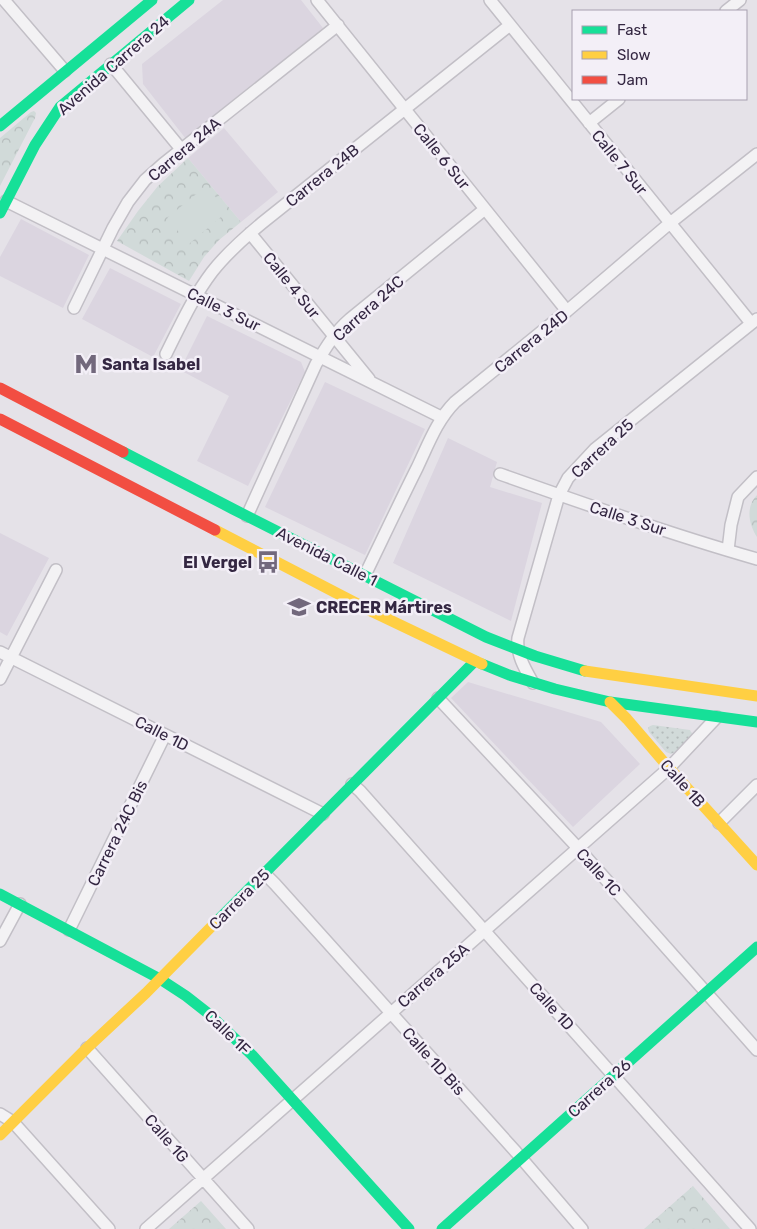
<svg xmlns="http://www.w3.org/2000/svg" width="757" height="1229" viewBox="0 0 757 1229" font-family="Rubik,sans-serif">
<defs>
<pattern id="grass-dots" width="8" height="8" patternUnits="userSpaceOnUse" patternTransform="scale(1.25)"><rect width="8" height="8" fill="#d1dad9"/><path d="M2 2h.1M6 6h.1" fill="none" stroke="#b4bbbb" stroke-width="1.8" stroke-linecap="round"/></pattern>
<pattern id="park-crowns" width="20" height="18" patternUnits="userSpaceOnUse" patternTransform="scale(1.25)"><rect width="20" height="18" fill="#d1dad9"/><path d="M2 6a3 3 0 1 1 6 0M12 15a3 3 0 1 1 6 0" fill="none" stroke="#b4bbbb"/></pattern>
</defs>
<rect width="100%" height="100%" fill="#e5e2e8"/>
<path fill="#dbd5e0" d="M223 0H301L323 28 186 139 143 84 142 64Z
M224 128 278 192 241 222 188 158Z
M21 219 89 255 63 308 0 276V257Z
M110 268 181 304 153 357 82 319Z
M207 316 301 362 305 372 248 486 197 461 229 396 180 370Z
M325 382 425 429 365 555 265 507Z
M448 438 497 462 490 487 542 503 511 621 393 563Z
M0 533 49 558 7 636 0 632Z
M468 682 601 722 640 764 573 827 451 698Z"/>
<path fill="url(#grass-dots)" d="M653 725 690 730 692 734V736L675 752 671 754 666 752 649 732 648 728 650 726Z"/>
<path fill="url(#park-crowns)" d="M34 111 36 113 35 118 0 186V138L31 112Z
M188 158 241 222 219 240 204 257 189 281 117 241 138 211 158 186Z
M757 495V537C749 525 745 507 757 495Z
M693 1186 730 1229H644Z
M201 1201 226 1229H169Z"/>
<path fill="#d1dad9" d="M206 186 228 211 189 244 167 218Z"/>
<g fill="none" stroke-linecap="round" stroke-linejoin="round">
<defs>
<path id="street" d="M4 0 65 71
M317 0 567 311
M490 0 751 323
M726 11 740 0
M111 64 181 149
M589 123 619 99
M6 201 441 417
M250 233 369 379
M74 308 113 228 128 202 145 180 163 164 338 25
M166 354C180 326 193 297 212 272 226 254 244 238 262 223L510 25
M500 474C585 504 670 534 757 559
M247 516 316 364C326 347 335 332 350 319L485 209
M728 550 731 525 738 497 757 477
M365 575C382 540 399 504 417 468 428 445 437 420 455 402L567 311 670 223 757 154
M0 652 323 814
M0 679 56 570
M533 683C525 669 516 654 518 638L559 495 568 478 595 449 757 319
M438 698 578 848 757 1050
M352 784 360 791 750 1229
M719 823 757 785
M264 873 275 884 516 1152 582 1229
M69 930 165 735
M0 941 20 904
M87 1048 248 1229
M0 1114 13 1122 109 1229
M146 1229 669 768 717 717"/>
</defs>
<use href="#street" stroke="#c2bfc6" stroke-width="14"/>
<use href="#street" stroke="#f3f2f4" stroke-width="11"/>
<path stroke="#16e098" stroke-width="11" d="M0 126 152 0
M0 213 35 145 60 107 189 0
M123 452 233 509 486 637 535 656 585 671
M482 664 509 675 555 689 610 702 757 722
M0 894 160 979 186 996 209 1014 252 1055 409 1229
M218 920 475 661
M442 1229 757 947"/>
<path stroke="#ffcf43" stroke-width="11" d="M215 530 373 612 482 664
M585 671 757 696
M610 702 627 719 669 768 757 865
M0 1135 87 1048 146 993 218 920"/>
<path stroke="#f24e42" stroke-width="11" d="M0 388 123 452
M0 419 215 530"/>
</g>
<defs>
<symbol id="metro-bare" viewBox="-9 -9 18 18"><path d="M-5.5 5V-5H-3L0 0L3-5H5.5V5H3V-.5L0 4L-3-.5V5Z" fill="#72687c" stroke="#f3eff7" stroke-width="2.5" paint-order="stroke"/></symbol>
<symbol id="bus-bare" viewBox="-9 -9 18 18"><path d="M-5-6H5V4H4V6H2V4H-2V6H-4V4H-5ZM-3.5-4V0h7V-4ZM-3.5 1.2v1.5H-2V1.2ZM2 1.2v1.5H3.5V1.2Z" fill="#72687c" stroke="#f3eff7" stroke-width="2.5" paint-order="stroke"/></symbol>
<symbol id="school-bare" viewBox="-9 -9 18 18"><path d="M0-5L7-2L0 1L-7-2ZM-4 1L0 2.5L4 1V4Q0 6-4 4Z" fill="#72687c" stroke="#f3eff7" stroke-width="2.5" paint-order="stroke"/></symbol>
</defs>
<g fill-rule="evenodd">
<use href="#metro-bare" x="70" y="348" width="32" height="32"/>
<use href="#bus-bare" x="252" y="546" width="32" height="32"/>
<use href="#school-bare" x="283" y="591" width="32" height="32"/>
</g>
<g text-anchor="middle" stroke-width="5" stroke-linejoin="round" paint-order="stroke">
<g font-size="16" fill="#342742" stroke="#f3eff7">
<text transform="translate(113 65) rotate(-41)" y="6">Avenida Carrera 24</text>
<text transform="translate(184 149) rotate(-40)" y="6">Carrera 24A</text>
<text transform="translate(442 156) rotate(51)" y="6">Calle 6 Sur</text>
<text transform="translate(620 162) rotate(51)" y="6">Calle 7 Sur</text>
<text transform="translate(322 175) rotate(-39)" y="6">Carrera 24B</text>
<text transform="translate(292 285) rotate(51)" y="6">Calle 4 Sur</text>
<text transform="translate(368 308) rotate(-42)" y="6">Carrera 24C</text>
<text transform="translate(224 309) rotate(26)" y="6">Calle 3 Sur</text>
<text transform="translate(531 341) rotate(-39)" y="6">Carrera 24D</text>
<text transform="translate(602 448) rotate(-43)" y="6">Carrera 25</text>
<text transform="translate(628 518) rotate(18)" y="6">Calle 3 Sur</text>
<text transform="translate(327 556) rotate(27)" y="6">Avenida Calle 1</text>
<text transform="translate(162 733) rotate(27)" y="6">Calle 1D</text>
<text transform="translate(683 783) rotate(48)" y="6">Calle 1B</text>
<text transform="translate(117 833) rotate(-64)" y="6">Carrera 24C Bis</text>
<text transform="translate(599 872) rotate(48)" y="6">Calle 1C</text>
<text transform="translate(239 899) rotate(-45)" y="6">Carrera 25</text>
<text transform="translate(433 975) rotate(-41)" y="6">Carrera 25A</text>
<text transform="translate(552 1006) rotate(48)" y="6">Calle 1D</text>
<text transform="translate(228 1032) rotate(44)" y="6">Calle 1F</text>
<text transform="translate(434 1061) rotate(48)" y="6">Calle 1D Bis</text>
<text transform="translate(599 1088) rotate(-42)" y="6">Carrera 26</text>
<text transform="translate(167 1138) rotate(49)" y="6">Calle 1G</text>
</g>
<g font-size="16" font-weight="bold" fill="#342742" stroke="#f3eff7" text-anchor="start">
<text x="102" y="370">Santa Isabel</text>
<text x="252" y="568" text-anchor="end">El Vergel</text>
<text x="316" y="613">CRECER Mártires</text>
</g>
</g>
<rect x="572" y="10" width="175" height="90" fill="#f3eff7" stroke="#a79faf"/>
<rect x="582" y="26" width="25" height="8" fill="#16e098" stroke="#a79faf"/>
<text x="617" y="35" font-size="15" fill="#342742">Fast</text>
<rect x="582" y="51" width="25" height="8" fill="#ffcf43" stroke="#a79faf"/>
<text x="617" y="60" font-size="15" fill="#342742">Slow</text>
<rect x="582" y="76" width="25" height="8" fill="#f24e42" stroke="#a79faf"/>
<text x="617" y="85" font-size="15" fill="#342742">Jam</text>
</svg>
